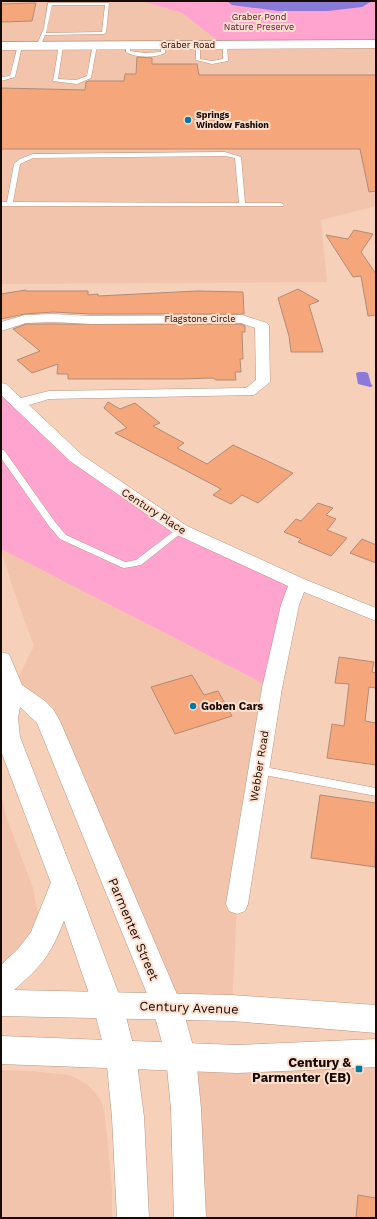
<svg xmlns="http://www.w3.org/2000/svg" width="377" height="1219" viewBox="0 0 377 1219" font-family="'Work Sans',sans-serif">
<rect width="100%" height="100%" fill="#f7d0ba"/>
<path fill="#f2c4ab" d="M1 1H142L182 13 222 44H376V206L321 220 327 282 1 284Z
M1 549 272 688 237 904 232 1008 167 1006 48 721 12 690 34 646 13 589Z
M1 793 6 816 33 888 38 913 33 934 1 969Z
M376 1053V1218H190L181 1057Z
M1 1070 31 1071 70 1075 87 1084 96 1094 101 1101 104 1111 107 1134 112 1190V1218H1Z"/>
<path fill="#ffa3cf" d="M142 1H376V44H222L182 13Z
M1 387 76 458 181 530 298 583 272 688 1 549Z"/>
<path fill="#8b7bd9" d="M227 1H372L362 7 328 11H278L232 5Z
M359 372H365L368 373 371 384 373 386 370 387 358 384 356 373Z"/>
<path fill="#f5a77b" stroke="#b08b78" d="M36 3 32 21 1 22V4Z
M137 57 152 58V64H197L199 75H376V191L369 192 360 149H1V88L85 90 86 82 89 81H124L125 74H136Z
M354 230 373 234 361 252 376 274V315L368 316 361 276 353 277 326 235 348 239Z
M298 289 319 301 309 305 323 352H291L289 336 278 298Z
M26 290V291H88V295L98 294V296L197 291 243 292 244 314H91L53 312 25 314 1 319V294Z
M26 324H241L245 326V332H242L243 359H240L241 372H235L236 380H216L213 378 181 379H68V374H57L58 364 32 373 17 360 40 351 13 329Z
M108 402 120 409 135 403 160 423 153 426 184 443 177 448 207 464 233 445 293 473 258 503 242 495 231 504 213 495 221 489 115 433 127 428 104 408Z
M318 503 333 508 326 515 336 519 327 530 347 538 331 556 298 542 301 539 284 532 296 519 301 521Z
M362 539 376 545V563L350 553Z
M339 657 374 662 372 672 376 673V688L369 687 365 721 376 723V765L327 758 332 724 344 726 349 684 335 683Z
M192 675 204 695 218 691 232 716 175 734 151 687Z
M320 795 376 803 375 867 311 858Z
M358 1195 376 1198V1218H356Z"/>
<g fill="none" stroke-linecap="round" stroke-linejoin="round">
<defs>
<path id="service" d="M48 3H109L106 33 104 34 45 35 40 47H36L44 28ZM52 5H105L102 32 46 33Z
M225 43 227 44 228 61 212 64 196 60V45L198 44 200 45V59L212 61 223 59V44Z
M93 44 97 45 91 78 77 84 53 81 59 45 63 46 58 79 76 80 87 76Z
M126 44 130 45V51L145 53 161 52 162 45 164 44 166 45 165 53C156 58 135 58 126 52Z
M18 45 22 46 15 77 1 81V77L10 76Z
M225 152 241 157 245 203H281L284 205 283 206H1V202H7L14 164 20 159 33 154ZM225 156 235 158 239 203 13 202 20 164 33 158Z
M1 450H4L55 522 66 535 125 562 136 560 178 528 181 527 185 530 141 565 124 568 121 567 60 539 49 526 1 458Z
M259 766 376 788V796L259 774 255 773 254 770 255 767Z"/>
<path id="minor" d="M53 314 91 316 242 315 267 323 269 326 270 382 254 395 49 399 29 405 82 455 187 526 304 579 376 608V621L304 592 299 605 282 688 248 904 245 911 237 914 229 911 226 904 262 688 281 605 288 586 175 534 70 461 1 395V383L6 384 21 398 49 391 246 388 256 380 255 328 241 323 91 324 53 322 26 323 1 331V322L25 315Z"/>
<path id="tertiary" d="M376 40V48L1 50V42Z
M1 652 9 654 22 685 45 701 53 709 60 721 182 1006 196 1057 201 1109 206 1218H174L171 1109 166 1057 152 1006 37 723 20 707 18 718 20 737 77 883 123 1005 136 1056 144 1117 149 1218H117L112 1117 106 1056 93 1005 51 883 1 751Z"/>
<path id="secondary" d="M64 872 74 875 77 883C68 908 61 935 46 957 37 970 25 980 14 990L232 995 376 1005V1033L232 1021 1 1016V965L18 949 31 932 54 875Z
M1 1036 237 1045 376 1039V1067L237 1073 1 1064Z"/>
</defs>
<use href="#service" stroke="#bb9682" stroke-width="1"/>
<use href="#minor" stroke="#bb9682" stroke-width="1"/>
<use href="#tertiary" stroke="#bb9682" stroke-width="1"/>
<use href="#secondary" stroke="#bb9682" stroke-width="1"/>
<use href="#service" fill="#fff" fill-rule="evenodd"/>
<use href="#minor" fill="#fff" fill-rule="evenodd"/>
<use href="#tertiary" fill="#fff" fill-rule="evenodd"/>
<use href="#secondary" fill="#fff" fill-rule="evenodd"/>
</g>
<g fill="#007aa1" stroke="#ffdfce" stroke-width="1.5">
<circle cx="188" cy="120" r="4"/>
<circle cx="193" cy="706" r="4"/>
<rect x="355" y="1065" width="8" height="8" rx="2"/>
</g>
<g text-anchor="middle" stroke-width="4" stroke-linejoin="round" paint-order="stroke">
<g font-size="9" fill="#61023e" stroke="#ffdfce">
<text x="259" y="20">Graber Pond<tspan x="259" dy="10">Nature Preserve</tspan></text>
</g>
<g font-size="9" fill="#160a04" stroke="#ffdfce">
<text x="188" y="48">Graber Road</text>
<text x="200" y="322">Flagstone Circle</text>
</g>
<g font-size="9" font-weight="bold" fill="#160a04" stroke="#ffdfce" text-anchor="start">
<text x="196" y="118">Springs<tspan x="196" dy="10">Window Fashion</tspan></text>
</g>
<g font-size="11" fill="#160a04" stroke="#ffdfce">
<text transform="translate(154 511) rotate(33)" y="4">Century Place</text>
<text transform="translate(259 766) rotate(-81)" y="4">Webber Road</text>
</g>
<g font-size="11" font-weight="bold" fill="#160a04" stroke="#ffdfce" text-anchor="start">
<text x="201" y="710">Goben Cars</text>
</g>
<g font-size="13" fill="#160a04" stroke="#ffdfce">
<text transform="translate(134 929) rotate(67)" y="5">Parmenter Street</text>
<text transform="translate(189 1007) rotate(2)" y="5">Century Avenue</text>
</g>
<g font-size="13" font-weight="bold" fill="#160a04" stroke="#ffdfce" text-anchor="end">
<text x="351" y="1067">Century &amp;<tspan x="351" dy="15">Parmenter (EB)</tspan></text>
</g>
</g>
<rect width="377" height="1219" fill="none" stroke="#160a04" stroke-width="4"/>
</svg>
